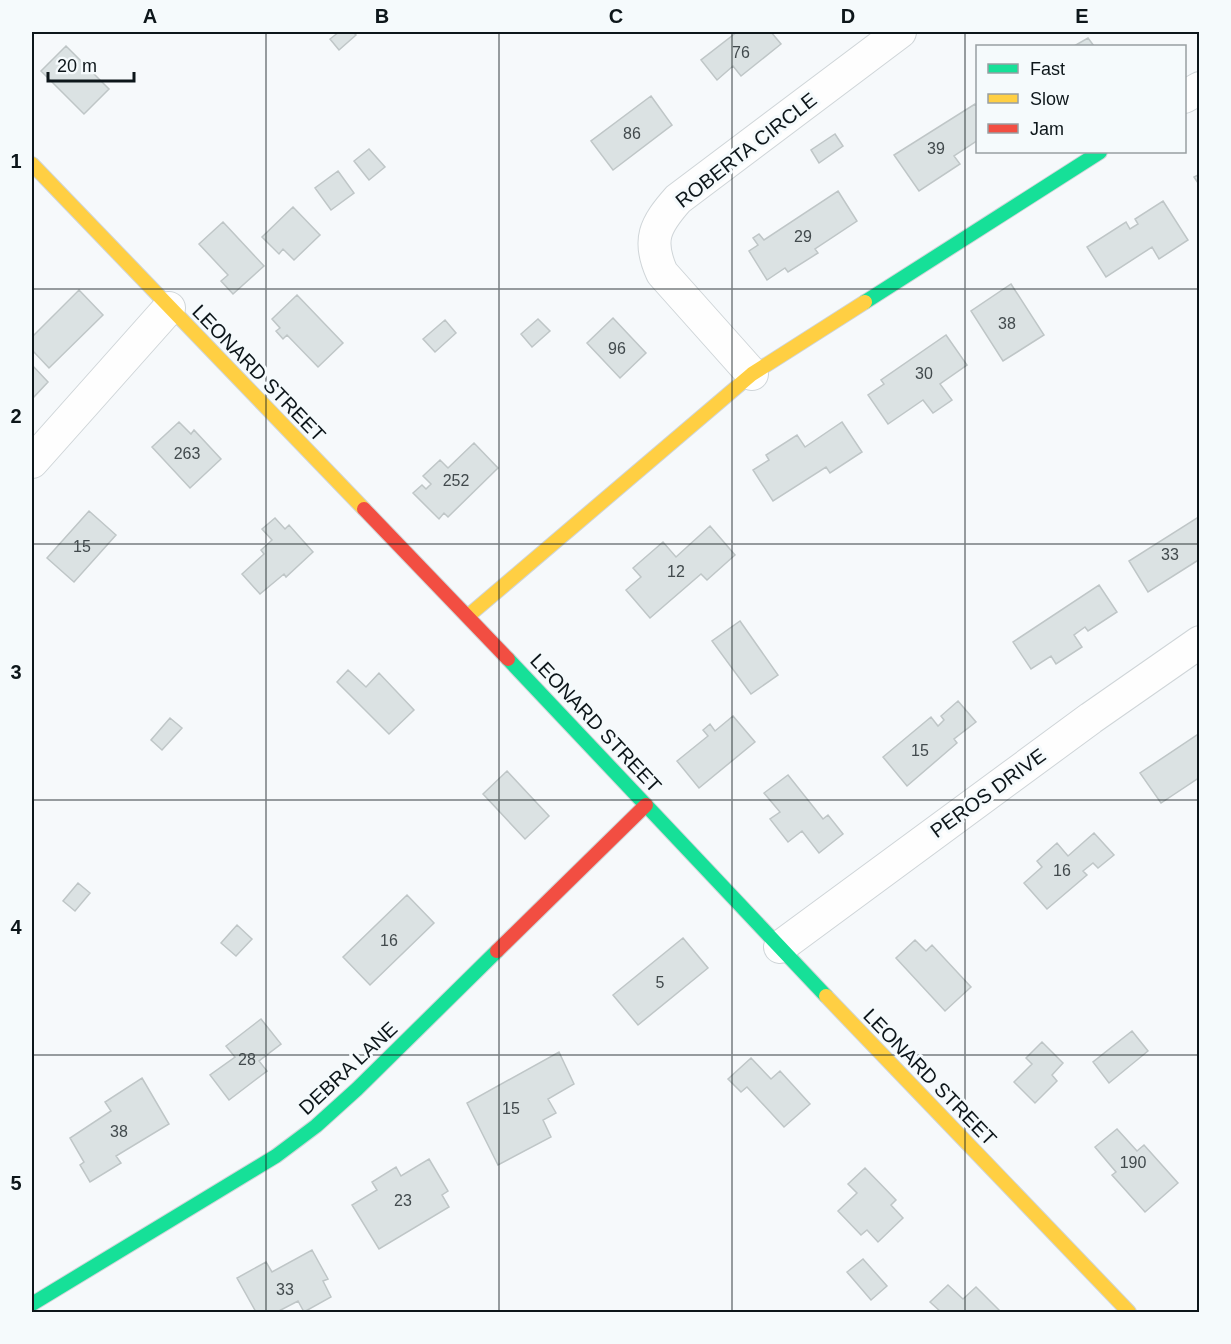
<svg xmlns="http://www.w3.org/2000/svg" width="1231" height="1344" viewBox="0 0 1231 1344" font-family="Arial,sans-serif">
<rect width="100%" height="100%" fill="#f6f9fb"/>
<path fill="#dbe2e3" stroke="#bfc6c7" stroke-width="1.5" d="M339 32H353L356 35 339 50 330 39Z
M737 32H771L781 44 741 76 733 66 717 80 701 60Z
M1088 38 1094 46H1074Z
M66 46 109 89 84 114 41 71Z
M651 96 672 125 613 170 591 141Z
M975 104 978 107V140L954 156 960 164 919 191 894 155Z
M835 134 843 146 819 163 811 150Z
M369 149 385 167 369 180 354 161Z
M338 171 354 193 331 210 315 188Z
M1200 174V186L1194 177Z
M838 191 857 221 815 249 818 253 788 272 785 268 767 280 749 251 758 245 753 238 759 234 764 240Z
M1163 201 1188 240 1159 259 1152 247 1106 277 1087 247 1126 222 1130 229 1138 224 1135 219Z
M293 207 320 235 294 260 283 249 279 254 262 237Z
M223 222 264 266 233 294 221 281 228 275 199 244Z
M1011 284 1044 335 1003 361 971 311Z
M79 290 103 315 49 368 32 350V337Z
M297 295 343 343 318 367 287 335 283 339 276 331 280 328 272 319Z
M613 318 646 353 620 378 587 343Z
M538 319 550 331 532 347 521 334Z
M445 320 456 333 435 352 423 339Z
M946 335 967 365 940 384 952 400 933 413 923 400 888 424 868 395 884 384 881 380Z
M32 365 48 382 32 399Z
M179 422 191 434 194 430 221 459 190 488 152 447Z
M842 422 862 452 830 473 826 467 773 501 753 470 769 460 766 455 797 435 805 447Z
M474 443 498 468 448 517 444 513 439 519 413 493 422 485 426 489 431 484 423 476 440 460 448 468Z
M89 511 116 535 74 582 47 558Z
M1200 516V559L1148 592 1129 561Z
M275 518 285 529 289 525 313 552 286 577 284 574 260 594 242 574 264 554 261 550 272 540 262 529Z
M710 526 735 555 707 580 701 574 650 618 626 590 641 577 633 568 663 542 676 557Z
M1099 585 1117 612 1088 631 1085 627 1074 635 1082 647 1056 664 1051 656 1031 669 1013 642Z
M740 621 778 675 751 694 712 641Z
M348 670 366 687 379 673 414 710 389 734 337 682Z
M958 701 976 722 954 739 957 743 907 786 883 757 931 717 938 726 944 720 941 716Z
M733 716 755 742 699 788 677 761 708 736 703 730 710 724 715 731Z
M170 718 182 728 162 750 151 740Z
M1200 733V777L1161 803 1140 773Z
M507 771 549 816 525 839 483 794Z
M788 775 823 819 828 815 843 834 819 853 802 831 788 842 770 819 780 812 764 793Z
M1094 833 1114 855 1098 868 1093 863 1083 871 1087 875 1047 909 1024 883 1042 867 1037 861 1057 843 1068 856Z
M78 883 90 893 75 911 63 901Z
M407 895 434 923 370 985 343 957Z
M237 925 252 939 236 956 221 943Z
M683 938 708 968 638 1025 613 995Z
M915 940 926 951 932 945 971 987 945 1011 896 958Z
M261 1019 281 1044 259 1061 267 1071 229 1100 210 1075 235 1057 226 1046Z
M1132 1031 1148 1051 1109 1083 1093 1062Z
M1042 1042 1063 1063 1052 1075 1057 1081 1035 1103 1014 1082 1032 1064 1026 1058Z
M559 1052 574 1084 548 1099 556 1113 543 1120 551 1137 498 1165 467 1103Z
M751 1058 771 1079 780 1071 810 1104 784 1127 747 1087 741 1092 728 1079Z
M142 1078 169 1124 116 1156 121 1163 90 1182 80 1165 84 1162 70 1138 111 1111 105 1102Z
M1117 1129 1137 1151 1144 1145 1178 1183 1145 1212 1112 1175 1116 1172 1095 1147Z
M429 1159 448 1191 442 1195 449 1207 379 1249 352 1205 377 1190 372 1182 396 1167 401 1176Z
M865 1168 896 1200 891 1205 903 1218 878 1242 867 1230 861 1235 838 1211 857 1193 848 1184Z
M312 1250 328 1279 323 1281 331 1297 304 1312 298 1301 277 1312H256L237 1278 266 1262 272 1272Z
M863 1259 887 1286 871 1300 847 1272Z
M948 1285 963 1299 976 1287 1001 1312H941L930 1302Z"/>
<g fill="none" stroke-linecap="round" stroke-linejoin="round">
<defs>
<path id="street" d="M1184 97 1200 88
M752 374 662 273C647 240 655 225 678 199L900 32
M32 462 169 308
M780 947 1091 718 1200 642"/>
<path id="fast" d="M865 302 1100 152
M508 659 826 996
M32 1304 276 1156 316 1126 357 1089 497 951"/>
<path id="slow" d="M32 164 364 509
M468 616 752 374 865 302
M826 996 1129 1312"/>
<path id="jam" d="M364 509 508 659
M497 951 646 805"/>
</defs>
<use href="#street" stroke="#cfd5d8" stroke-width="34"/>
<use href="#fast" stroke="#cfd5d8" stroke-width="16"/>
<use href="#slow" stroke="#cfd5d8" stroke-width="16"/>
<use href="#jam" stroke="#cfd5d8" stroke-width="16"/>
<use href="#street" stroke="#fefefe" stroke-width="32"/>
<use href="#fast" stroke="#16e098" stroke-width="14"/>
<use href="#slow" stroke="#ffcf43" stroke-width="14"/>
<use href="#jam" stroke="#f24e42" stroke-width="14"/>
</g>
<path fill="none" stroke="#0d161a" stroke-width="1.5" stroke-opacity="0.55" d="M266 32V1312M499 32V1312M732 32V1312M965 32V1312M32 289H1200M32 544H1200M32 800H1200M32 1055H1200"/>
<g text-anchor="middle" stroke-width="6" stroke-linejoin="round" paint-order="stroke">
<g font-size="16" fill="#424a4d">
<text x="741" y="58">76</text>
<text x="632" y="139">86</text>
<text x="936" y="154">39</text>
<text x="803" y="242">29</text>
<text x="1007" y="329">38</text>
<text x="617" y="354">96</text>
<text x="924" y="379">30</text>
<text x="187" y="459">263</text>
<text x="456" y="486">252</text>
<text x="82" y="552">15</text>
<text x="1170" y="560">33</text>
<text x="676" y="577">12</text>
<text x="920" y="756">15</text>
<text x="1062" y="876">16</text>
<text x="389" y="946">16</text>
<text x="660" y="988">5</text>
<text x="247" y="1065">28</text>
<text x="511" y="1114">15</text>
<text x="119" y="1137">38</text>
<text x="1133" y="1168">190</text>
<text x="403" y="1206">23</text>
<text x="285" y="1295">33</text>
</g>
<g font-size="20" fill="#0d161a" stroke="#f5fafc">
<text transform="translate(746 150) rotate(-38)" y="7">ROBERTA CIRCLE</text>
<text transform="translate(259 373) rotate(46)" y="7">LEONARD STREET</text>
<text transform="translate(596 723) rotate(47)" y="7">LEONARD STREET</text>
<text transform="translate(988 793) rotate(-36)" y="7">PEROS DRIVE</text>
<text transform="translate(348 1068) rotate(-43)" y="7">DEBRA LANE</text>
<text transform="translate(930 1077) rotate(46)" y="7">LEONARD STREET</text>
</g>
</g>
<rect width="1231" height="1344" fill="none" stroke="#f5fafc" stroke-width="66"/>
<rect x="976" y="45" width="210" height="108" fill="#f5fafc" stroke="#989fa2" stroke-width="1.5"/>
<rect x="988" y="64" width="30" height="9" fill="#16e098" stroke="#989fa2" stroke-width="1.5"/>
<text x="1030" y="75" font-size="18" fill="#0d161a">Fast</text>
<rect x="988" y="94" width="30" height="9" fill="#ffcf43" stroke="#989fa2" stroke-width="1.5"/>
<text x="1030" y="105" font-size="18" fill="#0d161a">Slow</text>
<rect x="988" y="124" width="30" height="9" fill="#f24e42" stroke="#989fa2" stroke-width="1.5"/>
<text x="1030" y="135" font-size="18" fill="#0d161a">Jam</text>
<path d="M48 72v9h86v-9" fill="none" stroke="#0d161a" stroke-width="3"/>
<text x="57" y="72" font-size="18" fill="#0d161a" stroke="#f5fafc" stroke-width="4.5" paint-order="stroke">20 m</text>
<rect x="33" y="33" width="1165" height="1278" fill="none" stroke="#0d161a" stroke-width="2"/>
<g font-size="20" text-anchor="middle" font-weight="bold" fill="#0d161a">
<text x="150" y="23">A</text>
<text x="382" y="23">B</text>
<text x="616" y="23">C</text>
<text x="848" y="23">D</text>
<text x="1082" y="23">E</text>
<text x="16" y="168">1</text>
<text x="16" y="423">2</text>
<text x="16" y="679">3</text>
<text x="16" y="934">4</text>
<text x="16" y="1190">5</text>
</g>
</svg>
